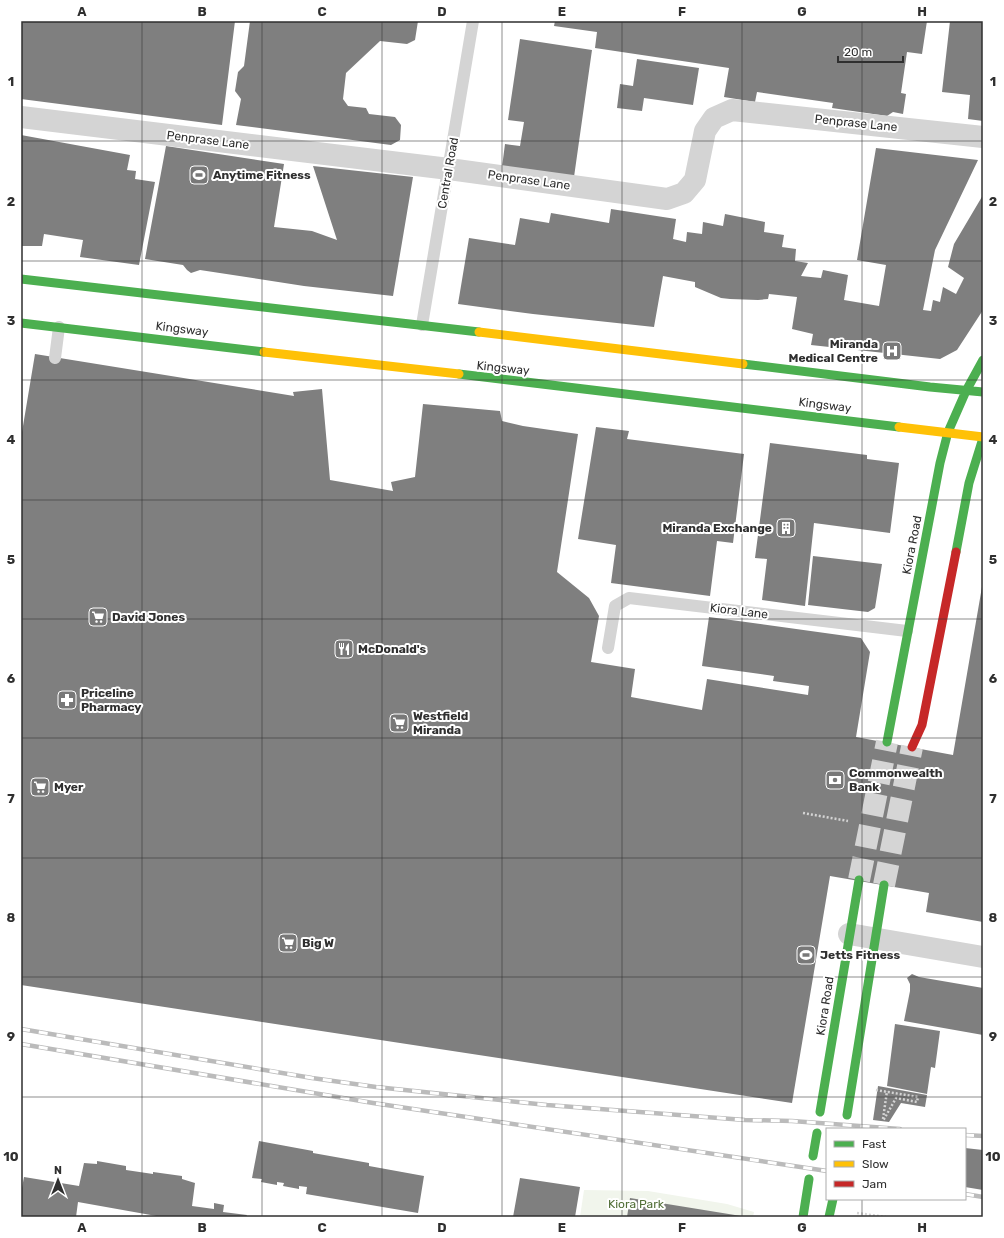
<svg xmlns="http://www.w3.org/2000/svg" width="1004" height="1238" viewBox="0 0 1004 1238" font-family="Rubik,sans-serif">
<rect width="100%" height="100%" fill="#fff"/>
<path fill="#f1f5ec" d="M584 1190 648 1191 727 1204 754 1212 753 1217H580Z"/>
<path fill="#7f7f7f" d="M21 21H235L222 125 21 99Z
M250 21H418L415 40 407 44 380 41 346 73 343 99 348 106 366 108 369 114 395 117 401 125 400 140 391 145 236 125 241 99 235 91 238 72 244 66Z
M555 21H927L922 54 907 52 901 93 906 94 903 114 893 112 887 116 832 108 833 103 757 92 755 102 724 97 729 68 595 48 597 32 554 26Z
M950 21H983V121L968 119 970 95 942 92Z
M520 39 592 50 574 177 502 167 505 144 520 146 524 122 508 120Z
M637 59 699 68 693 105 644 98 642 111 617 108 620 84 633 86Z
M21 135 130 155 127 170 136 171 135 179 155 182 139 265 80 257 83 240 44 234 42 246H21Z
M166 146 284 164 274 227 312 231 337 240 313 166 413 177 393 296 304 286 200 270 191 273 187 270 183 265 145 259Z
M876 148 978 160 935 250 923 310 931 311 933 300 940 302 943 287 956 294 964 278 948 267 954 244 983 195V310L957 350 940 359 811 345 813 334 792 329 797 297 769 294 768 299 758 300 730 299 721 298 695 287V282L663 276 654 327 533 314 458 304 469 238 515 245 520 218 549 223 551 213 609 223 611 209 676 219 673 239 686 242 687 232 702 234 703 222 723 226 725 214 765 222 764 232 784 235 782 247 796 249 795 261 808 263 801 276 821 278 823 270 848 275 844 300 879 306 886 265 857 260Z
M35 354 294 396 293 392 322 389 330 480 393 491 391 482 415 477 423 404 500 411 502 421 523 426 578 434 557 572 589 598 599 616 591 662 635 669 631 697 702 710 707 679 808 695 809 686 773 681 774 676 702 666 709 617 861 638 870 652 856 737 953 755 983 581V922L926 912 929 893 830 876 792 1103 21 985V438Z
M596 427 629 431 627 439 744 454 733 543 717 541 710 596 611 583 616 545 578 539Z
M770 443 867 455V459L899 463 890 533 814 523 805 606 762 600 767 559 755 558Z
M813 556 882 564 875 608 868 612 808 605Z
M912 974 919 977 983 988V1035L904 1021 910 991V984L907 978Z
M895 1024 940 1031 935 1068 931 1067 927 1094 887 1086Z
M878 1086 927 1095 925 1107 901 1103 889 1122 873 1120Z
M259 1141 313 1151V1153L369 1163V1166L424 1176 418 1213 306 1194 307 1187 299 1186V1189L283 1186 284 1183 277 1182V1185L261 1182 262 1179 252 1178Z
M965 1148 983 1150V1190L965 1187Z
M97 1161 126 1166V1170L153 1174V1172L182 1176V1179L195 1183 192 1206 214 1209V1203L224 1205 223 1212 247 1215 246 1217H162L78 1202 76 1217H21V1188H22L24 1177 79 1186 84 1163 97 1164Z
M520 1178 580 1187 575 1217H513Z
M630 1198 741 1216V1217H627Z"/>
<g fill="none" stroke-linecap="round" stroke-linejoin="round">
<path stroke="#d5d5d5" stroke-width="22" stroke-dasharray="22 11" stroke-linecap="butt" d="M859 880 887 742
M884 885 912 747"/>
<path stroke="#d4d4d4" stroke-width="2.5" stroke-dasharray="2 2" stroke-linecap="butt" d="M803 813 848 821
M876 1090 918 1097 917 1102 896 1098 883 1121
M883 1119 887 1091
M857 1213 886 1217"/>
<path stroke="#d4d4d4" stroke-width="12" d="M422 325 473 21
M55 358 59 327
M608 648 615 606 629 598 907 631"/>
<path stroke="#d4d4d4" stroke-width="22" d="M21 117 449 169 667 199 684 193 695 180 705 131 714 118 732 110 983 137
M849 934 983 957"/>
<path stroke="#4caf50" stroke-width="9" d="M21 279 479 332
M21 323 264 352
M743 364 930 387 983 392
M459 374 899 427
M966 391 983 360
M948 432 966 391
M956 552 969 483 983 438
M887 742 940 463 948 432
M820 1112 859 880
M847 1115 884 885
M813 1156 817 1133
M803 1217 809 1179
M829 1217 833 1199"/>
<path stroke="#ffc107" stroke-width="9" d="M479 332 743 364
M264 352 459 374
M899 427 983 437"/>
<path stroke="#c62828" stroke-width="9" d="M912 747 922 725 956 552"/>
<defs>
<path id="rail" d="M21 1029 312 1078 376 1087 547 1105 745 1120 792 1121 900 1129
M21 1044 373 1103 827 1171
M965 1135 983 1136
M965 1194 983 1197"/>
</defs>
<use href="#rail" stroke="#bbb" stroke-width="4.5"/>
<use href="#rail" stroke="#fff" stroke-width="3" stroke-dasharray="9" stroke-linecap="butt"/>
</g>
<path fill="none" stroke="#2f2f2f" stroke-width="1" stroke-opacity="0.55" d="M142 21V1217M262 21V1217M382 21V1217M502 21V1217M622 21V1217M742 21V1217M862 21V1129M21 141H983M21 261H983M21 380H983M21 500H983M21 619H983M21 738H983M21 858H983M21 977H983M21 1097H983M862 1199V1217"/>
<defs>
<symbol id="stadium-square" viewBox="-11 -11 22 22"><rect x="-9" y="-9" width="18" height="18" rx="4" fill="#787878" stroke="#fff"/><path d="M0-5a6.5 5 0 1 0 0 10a6.5 5 0 1 0 0-10ZM-3.5-1.8h7v3.6h-7Z" fill="#fff"/></symbol>
<symbol id="hospital-square" viewBox="-11 -11 22 22"><rect x="-9" y="-9" width="18" height="18" rx="4" fill="#787878" stroke="#fff"/><path d="M-5-5h3v3.5h4V-5h3V5h-3V1.5h-4V5h-3Z" fill="#fff"/></symbol>
<symbol id="building-square" viewBox="-11 -11 22 22"><rect x="-9" y="-9" width="18" height="18" rx="4" fill="#787878" stroke="#fff"/><path d="M-4-6H4V6H1V3H-1V6H-4ZM-2.5-4.3h1.7v1.8h-1.7ZM.8-4.3h1.7v1.8H.8ZM-2.5-1h1.7V.8h-1.7ZM.8-1h1.7V.8H.8Z" fill="#fff"/></symbol>
<symbol id="supermarket-square" viewBox="-11 -11 22 22"><rect x="-9" y="-9" width="18" height="18" rx="4" fill="#787878" stroke="#fff"/><path d="M-6-5.5h2.5l.6 2H6L4.5 2H-2.5L-4.4-4H-6ZM-1.5 3.2a1.3 1.3 0 1 0 .1 0ZM3 3.2a1.3 1.3 0 1 0 .1 0Z" fill="#fff"/></symbol>
<symbol id="restaurant-square" viewBox="-11 -11 22 22"><rect x="-9" y="-9" width="18" height="18" rx="4" fill="#787878" stroke="#fff"/><path d="M-5-6h1v4h1v-4h1v4h1v-4h1v5L-1.5 .5V6h-2V.5L-5-1ZM5-6V6H3V1.5H1.5Q1.5-4 5-6Z" fill="#fff"/></symbol>
<symbol id="pharmacy-square" viewBox="-11 -11 22 22"><rect x="-9" y="-9" width="18" height="18" rx="4" fill="#787878" stroke="#fff"/><path d="M-2-6h4v4h4v4h-4v4h-4v-4h-4v-4h4Z" fill="#fff"/></symbol>
<symbol id="bank-square" viewBox="-11 -11 22 22"><rect x="-9" y="-9" width="18" height="18" rx="4" fill="#787878" stroke="#fff"/><path d="M-6-4H6V4H-6ZM0-2.3a2.3 2.3 0 1 0 0 4.6a2.3 2.3 0 1 0 0-4.6Z" fill="#fff"/></symbol>
</defs>
<g fill-rule="evenodd">
<use href="#stadium-square" x="188" y="164" width="22" height="22"/>
<use href="#hospital-square" x="881" y="340" width="22" height="22"/>
<use href="#building-square" x="775" y="517" width="22" height="22"/>
<use href="#supermarket-square" x="87" y="606" width="22" height="22"/>
<use href="#restaurant-square" x="333" y="638" width="22" height="22"/>
<use href="#pharmacy-square" x="56" y="689" width="22" height="22"/>
<use href="#supermarket-square" x="388" y="712" width="22" height="22"/>
<use href="#bank-square" x="824" y="769" width="22" height="22"/>
<use href="#supermarket-square" x="29" y="776" width="22" height="22"/>
<use href="#supermarket-square" x="277" y="932" width="22" height="22"/>
<use href="#stadium-square" x="795" y="944" width="22" height="22"/>
</g>
<g text-anchor="middle" stroke-width="4" stroke-linejoin="round" paint-order="stroke">
<g font-size="12" fill="#2f2f2f" stroke="#fff">
<text transform="translate(856 123) rotate(6)" y="4">Penprase Lane</text>
<text transform="translate(208 140) rotate(7)" y="4">Penprase Lane</text>
<text transform="translate(448 173) rotate(-80)" y="4">Central Road</text>
<text transform="translate(529 180) rotate(8)" y="4">Penprase Lane</text>
<text transform="translate(182 329) rotate(7)" y="4">Kingsway</text>
<text transform="translate(503 368) rotate(6)" y="4">Kingsway</text>
<text transform="translate(825 405) rotate(7)" y="4">Kingsway</text>
<text transform="translate(912 545) rotate(-79)" y="4">Kiora Road</text>
<text transform="translate(739 611) rotate(7)" y="4">Kiora Lane</text>
<text transform="translate(825 1006) rotate(-81)" y="4">Kiora Road</text>
</g>
<g font-size="12" font-weight="bold" fill="#2f2f2f" stroke="#fff" text-anchor="start">
<text x="213" y="179">Anytime Fitness</text>
<text x="878" y="348" text-anchor="end">Miranda<tspan x="878" dy="14">Medical Centre</tspan></text>
<text x="772" y="532" text-anchor="end">Miranda Exchange</text>
<text x="112" y="621">David Jones</text>
<text x="358" y="653">McDonald's</text>
<text x="81" y="697">Priceline<tspan x="81" dy="14">Pharmacy</tspan></text>
<text x="413" y="720">Westfield<tspan x="413" dy="14">Miranda</tspan></text>
<text x="849" y="777">Commonwealth<tspan x="849" dy="14">Bank</tspan></text>
<text x="54" y="791">Myer</text>
<text x="302" y="947">Big W</text>
<text x="820" y="959">Jetts Fitness</text>
</g>
<g font-size="12" fill="#526f38" stroke="#fff">
<text x="636" y="1208">Kiora Park</text>
</g>
</g>
<rect width="1004" height="1238" fill="none" stroke="#ffffff" stroke-width="44"/>
<rect x="826" y="1128" width="140" height="72" fill="#ffffff" stroke="#acacac"/>
<rect x="834" y="1141" width="20" height="6" fill="#4caf50" stroke="#acacac"/>
<text x="862" y="1148" font-size="12" fill="#2f2f2f">Fast</text>
<rect x="834" y="1161" width="20" height="6" fill="#ffc107" stroke="#acacac"/>
<text x="862" y="1168" font-size="12" fill="#2f2f2f">Slow</text>
<rect x="834" y="1181" width="20" height="6" fill="#c62828" stroke="#acacac"/>
<text x="862" y="1188" font-size="12" fill="#2f2f2f">Jam</text>
<g transform="translate(58 1180)" stroke="#ffffff" stroke-width="3" paint-order="stroke">
<path d="M0-3L7 15L0 10L-7 15Z" fill="#2f2f2f"/>
<text y="-6" font-size="11" font-weight="bold" text-anchor="middle" fill="#2f2f2f">N</text>
</g>
<path d="M838 56v6h65v-6" fill="none" stroke="#2f2f2f" stroke-width="2"/>
<text x="844" y="56" font-size="12" fill="#2f2f2f" stroke="#ffffff" stroke-width="3" paint-order="stroke">20 m</text>
<rect x="22" y="22" width="960" height="1194" fill="none" stroke="#2f2f2f" stroke-width="1.5"/>
<g font-size="13" text-anchor="middle" font-weight="bold" fill="#2f2f2f">
<text x="82" y="16">A</text>
<text x="202" y="16">B</text>
<text x="322" y="16">C</text>
<text x="442" y="16">D</text>
<text x="562" y="16">E</text>
<text x="682" y="16">F</text>
<text x="802" y="16">G</text>
<text x="922" y="16">H</text>
<text x="11" y="86">1</text>
<text x="993" y="86">1</text>
<text x="11" y="206">2</text>
<text x="993" y="206">2</text>
<text x="11" y="325">3</text>
<text x="993" y="325">3</text>
<text x="11" y="444">4</text>
<text x="993" y="444">4</text>
<text x="11" y="564">5</text>
<text x="993" y="564">5</text>
<text x="11" y="683">6</text>
<text x="993" y="683">6</text>
<text x="11" y="803">7</text>
<text x="993" y="803">7</text>
<text x="11" y="922">8</text>
<text x="993" y="922">8</text>
<text x="11" y="1041">9</text>
<text x="993" y="1041">9</text>
<text x="11" y="1161">10</text>
<text x="993" y="1161">10</text>
<text x="82" y="1232">A</text>
<text x="202" y="1232">B</text>
<text x="322" y="1232">C</text>
<text x="442" y="1232">D</text>
<text x="562" y="1232">E</text>
<text x="682" y="1232">F</text>
<text x="802" y="1232">G</text>
<text x="922" y="1232">H</text>
</g>
</svg>
